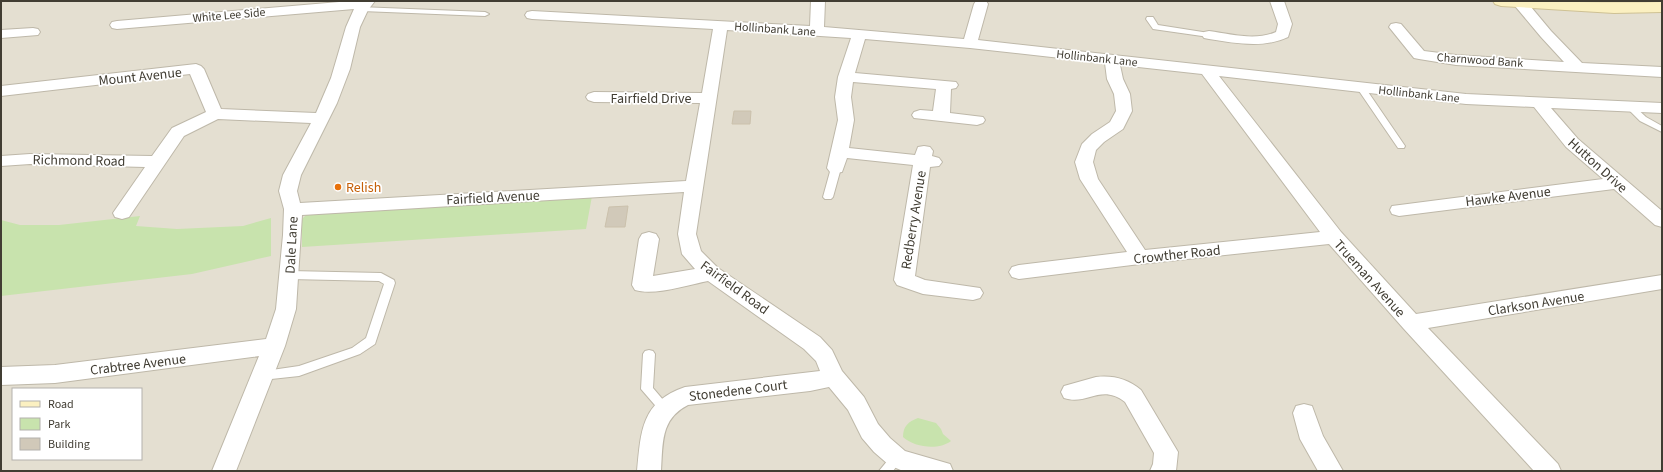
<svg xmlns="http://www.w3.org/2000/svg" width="1663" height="472" viewBox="0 0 1663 472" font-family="'Source Sans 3',sans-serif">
<rect width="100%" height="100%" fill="#f0ede3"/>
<path fill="#e4dfd1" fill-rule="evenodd" d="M1 1H1662V471H1ZM13 389H141V459H13Z"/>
<path fill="#c8e3ad" d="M592 196 586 229 302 247V219L308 213Z
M140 216 136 226 177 229 243 226 271 218V256L192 274 1 296V220L20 225H59Z
M918 418 936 423 941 429 943 434 951 441C938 451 914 447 903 437 903 426 908 422 918 418Z"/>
<path fill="#d1c9b9" stroke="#cbc1ac" d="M734 111H751L750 124H732Z
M628 206 625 227H605L609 207Z"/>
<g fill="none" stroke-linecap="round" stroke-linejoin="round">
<defs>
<path id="lane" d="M359 7 485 12 489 14 485 16 362 11H359Z
M1147 17H1153L1158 25 1209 33 1213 35 1209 37 1153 29 1146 19Z
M1358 86H1364L1405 146 1404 148H1398L1357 88Z
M1630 104 1633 105 1646 117 1662 126V132L1640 121 1626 107Z
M836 165 841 168 833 197 831 199H825L823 197 831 168Z
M290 271 381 273 394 280 395 283 375 344 360 354 299 376 262 380 258 378 256 375 258 372 299 366 352 348 366 338 384 284 379 281 290 279 286 278 285 275 286 272Z
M649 350 653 351 655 354 653 388 670 408 668 411 664 413 660 411 641 389 643 354 645 351Z
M897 453 901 454 903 458 893 471H879L893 454Z"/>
<path id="street" d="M351 1H375L368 10 360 27 350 69 337 103 301 175 297 191 300 203 686 181 700 103 594 102 588 100 586 97 588 94 594 92 702 93 713 29 532 19 527 18 525 15 527 12 532 11 810 26 811 1H825L824 27 964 39 974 4 976 1H986L988 4 978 40 1466 94 1662 103V113L1551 108 1578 139 1662 211V227L1655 225 1614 189 1399 216 1392 214 1390 210 1392 206 1603 179 1566 147 1534 107 1466 104 1219 76 1341 232 1416 314 1662 275V289L1428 328 1558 464 1561 471H1534L1404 329 1329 244 1140 264 1019 279 1012 277 1009 272 1012 267 1019 265 1127 252 1080 179 1075 162 1082 144 1092 134 1110 122 1116 111 1114 94 1107 79 1105 63 970 48 865 39 855 73 956 82 958 85 956 88 951 89 950 113 983 117 985 120 983 123 977 125 914 118 912 115 914 112 920 110 933 111 936 89 853 82 851 97 854 120 849 148 915 155 918 147 924 146 930 147 933 151 932 156 939 158 942 162 939 166 930 167 915 276 925 280 980 288 983 293 980 298 973 300 923 294 897 285 894 280 913 165 847 158 842 172 836 173 830 172 827 168 838 120 835 97 838 77 851 38 727 30 696 234 701 251 718 268 820 337 832 350 842 371 864 397 878 424 890 438 905 451 950 464 953 471H903L889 465 874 452 862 438 848 410 829 387 810 391 688 405C660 419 663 444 661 471H637C641 431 641 402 685 387L820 371 816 361 804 349 708 281C688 285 654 296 635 290L632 285 639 239 642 234 649 232 656 234 659 239 653 276 695 269 682 254 678 234 684 192 302 215 296 309 285 346 236 471H212L259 356 55 383 1 385V367L55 365 266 339 276 309 283 235 284 209 279 191 283 175 311 123 218 119 184 136 129 217 122 219 115 217 113 213 145 167 30 164 1 166V156L30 154 152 156 172 128 206 112 190 74 1 96V86L196 64 201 66 204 69 221 109 316 113 331 78 346 27 354 9 117 29 112 28 110 25 112 22 117 21ZM1120 65 1202 74 1320 232 1145 250 1098 179 1093 162 1096 150 1104 142 1123 129 1132 111 1130 94 1123 79Z
M1270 1H1284L1292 24 1288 37C1262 49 1236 43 1209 39L1204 38 1202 35 1204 32 1209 31C1231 34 1255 41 1276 32L1278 24Z
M1514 1H1526L1551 31 1582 63 1662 67V77L1456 65 1419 59 1414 58 1389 27 1391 24 1396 23 1401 24 1424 51 1456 55 1564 62 1541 37 1515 6 1513 3Z
M33 28 38 29 40 32 38 35 1 38V30Z
M1096 377C1113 375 1128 379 1141 390L1178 452 1176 471H1150L1153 464 1154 453 1125 402C1101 383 1087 406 1064 398L1061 392 1064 386Z
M1304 404 1312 406 1323 436 1343 471H1318L1300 439 1293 413 1296 406Z"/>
<path id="secondary" d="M1493 1C1549 1 1606 3 1662 2V12L1614 13 1501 6 1495 4Z"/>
</defs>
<use href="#lane" stroke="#beb8a9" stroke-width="2"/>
<use href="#street" stroke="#beb8a9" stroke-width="2"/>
<use href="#secondary" stroke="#cec194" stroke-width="2"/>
<use href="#lane" fill="#fff" fill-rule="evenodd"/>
<use href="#street" fill="#fff" fill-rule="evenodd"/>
<use href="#secondary" fill="#fbf0c1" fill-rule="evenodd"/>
</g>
<circle fill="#e8710a" stroke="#fff" stroke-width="1.5" cx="338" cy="187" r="4"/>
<g text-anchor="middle" stroke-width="3.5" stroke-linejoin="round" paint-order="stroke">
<g font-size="12" fill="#413d33" stroke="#fff">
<text transform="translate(229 15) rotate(-5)" y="4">White Lee Side</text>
<text transform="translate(775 29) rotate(4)" y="4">Hollinbank Lane</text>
<text transform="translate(1097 58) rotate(6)" y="4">Hollinbank Lane</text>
<text transform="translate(1480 60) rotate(4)" y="4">Charnwood Bank</text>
<text transform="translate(1419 94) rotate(6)" y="4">Hollinbank Lane</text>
</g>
<g font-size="14" fill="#413d33" stroke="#fff">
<text transform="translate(140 76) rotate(-6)" y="5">Mount Avenue</text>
<text x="651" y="103">Fairfield Drive</text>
<text transform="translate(79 160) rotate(1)" y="5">Richmond Road</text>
<text transform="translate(1598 165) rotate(42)" y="5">Hutton Drive</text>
<text transform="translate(1508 196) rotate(-7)" y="5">Hawke Avenue</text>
<text transform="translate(493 197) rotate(-3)" y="5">Fairfield Avenue</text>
<text transform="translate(913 220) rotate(-81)" y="5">Redberry Avenue</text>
<text transform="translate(291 245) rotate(-87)" y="5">Dale Lane</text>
<text transform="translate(1177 254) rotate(-6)" y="5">Crowther Road</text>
<text transform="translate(1370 278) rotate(48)" y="5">Trueman Avenue</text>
<text transform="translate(735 287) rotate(36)" y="5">Fairfield Road</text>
<text transform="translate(1536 303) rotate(-9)" y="5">Clarkson Avenue</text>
<text transform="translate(138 364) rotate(-7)" y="5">Crabtree Avenue</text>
<text transform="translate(738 390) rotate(-7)" y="5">Stonedene Court</text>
</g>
<g font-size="14" fill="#c56008" stroke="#fff" text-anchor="start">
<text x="346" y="192">Relish</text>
</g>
</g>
<rect width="1663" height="472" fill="none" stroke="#413d33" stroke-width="4"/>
<rect x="12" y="388" width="130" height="72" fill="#ffffff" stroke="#b3b1ad"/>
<rect x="20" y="401" width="20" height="6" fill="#fbf0c1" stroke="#b3b1ad"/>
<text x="48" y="408" font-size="12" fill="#413d33">Road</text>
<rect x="20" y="418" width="20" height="12" fill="#c8e3ad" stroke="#b3b1ad"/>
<text x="48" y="428" font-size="12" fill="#413d33">Park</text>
<rect x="20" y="438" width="20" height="12" fill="#d1c9b9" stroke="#b3b1ad"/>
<text x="48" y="448" font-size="12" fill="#413d33">Building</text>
</svg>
